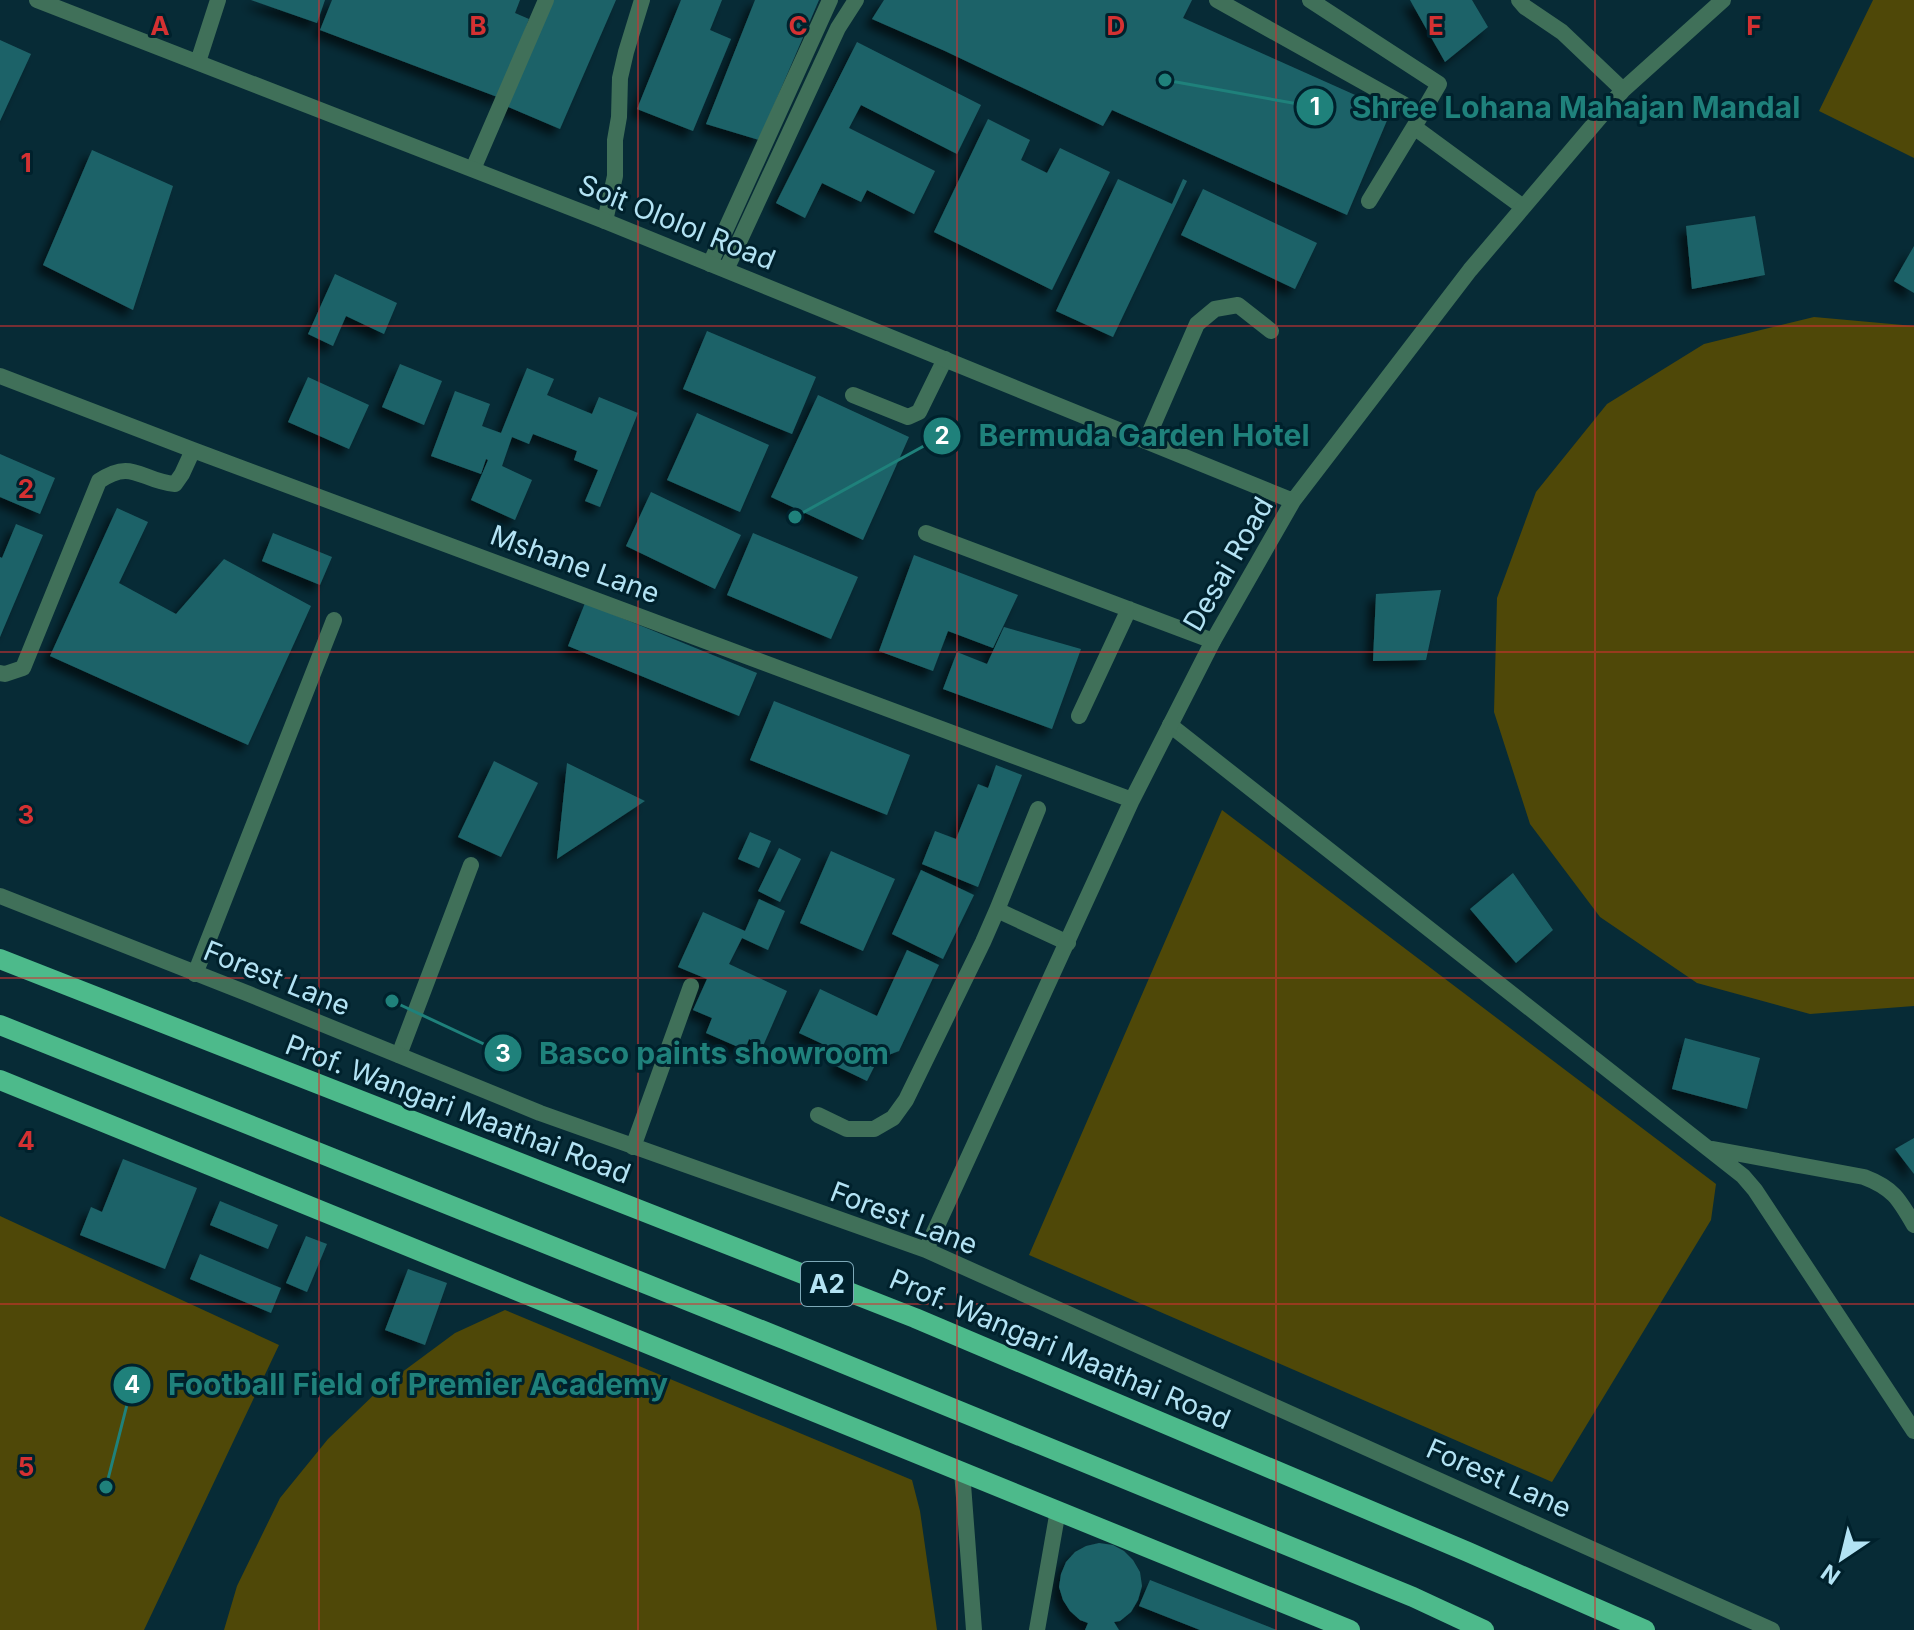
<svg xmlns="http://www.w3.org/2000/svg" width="1914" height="1630" viewBox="0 0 1914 1630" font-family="Inter,sans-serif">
<defs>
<filter id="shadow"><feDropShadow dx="-7" dy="7" stdDeviation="4" flood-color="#0009"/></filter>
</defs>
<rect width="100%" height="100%" fill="#072b36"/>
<path fill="#4f4808" d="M1873 0H1914V158L1819 111Z
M1814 317 1914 326V1006L1810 1014 1697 983 1600 917 1530 824 1494 712 1497 598 1536 492 1607 404 1704 344Z
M1222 810 1716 1184 1711 1220 1552 1482 1029 1255Z
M0 1216 279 1345 144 1630H0Z
M505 1310 912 1480 920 1511 937 1630H224L237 1586 280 1498 328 1439 382 1387 455 1333Z"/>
<path fill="#1f6267" filter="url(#shadow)" d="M251 0H325L317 23Z
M332 0H520L515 13 529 19 500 98 320 30Z
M552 0H616L560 129 506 106Z
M681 0H722L710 30 731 39 693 131 637 109Z
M755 0H819L759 140 706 124Z
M884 0H1192L1183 18 1391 111 1347 215 1112 110 1103 126 945 51 872 19Z
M1410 0H1472L1488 27 1445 62Z
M0 40 31 54 0 121Z
M857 42 981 105 957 154 861 105 849 128 935 171 914 214 867 190 861 202 822 183 805 218 776 203Z
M988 119 1030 140 1021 160 1047 173 1060 148 1110 172 1052 290 934 232Z
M92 150 173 186 133 310 43 265Z
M1118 179 1172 204 1183 179 1187 181 1113 337 1056 311Z
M1203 189 1317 243 1295 289 1181 235Z
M1755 216 1765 275 1692 289 1686 226Z
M1914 246V293L1894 281Z
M335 274 397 303 384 334 346 316 333 346 308 334Z
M707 331 816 377 792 434 683 389Z
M400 364 442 381 424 425 382 407Z
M527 368 554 379 547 395 592 414 599 397 638 413 600 507 585 501 598 470 574 460 577 451 533 434 529 444 512 437 502 466 532 480 515 520 471 500 488 460 486 459 481 474 431 456 455 391 490 404 482 426 501 433Z
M308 377 369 405 349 449 288 422Z
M818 395 909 437 863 540 771 497Z
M697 413 769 445 740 512 667 480Z
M0 454 55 478 40 514 0 497Z
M651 492 741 535 715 589 626 546Z
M117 508 148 522 119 583 176 614 224 559 311 606 248 745 50 656Z
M16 524 43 535 0 637V557L2 558Z
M273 533 332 557 320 585 262 561Z
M753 533 858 577 831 639 727 595Z
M914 555 1018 595 993 648 948 631 933 671 879 651Z
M1441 590 1426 660 1373 661 1376 594Z
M585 603 757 673 739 716 568 646Z
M1004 627 1081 649 1052 729 943 689 957 652 987 664Z
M774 701 910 755 887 815 750 760Z
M494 761 538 783 501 857 458 837Z
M567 763 645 801 557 859Z
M996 765 1022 775 978 887 922 864 935 831 956 839 978 784 988 788Z
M750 832 771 841 759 868 738 859Z
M779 848 801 859 780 902 758 891Z
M831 851 895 879 863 951 800 923Z
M921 870 974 895 943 959 892 934Z
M1513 873 1553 930 1516 963 1470 909Z
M759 899 785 911 768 950 742 938 729 964 787 991 763 1046 749 1039 745 1050 706 1033 712 1018 693 1010 707 979 678 967 703 912 745 931Z
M907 950 939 965 899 1051 878 1059 867 1081 836 1066 842 1053 799 1033 820 989 877 1016Z
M1685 1038 1760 1058 1747 1109 1672 1089Z
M1914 1138V1174L1895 1149Z
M123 1159 197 1188 165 1269 80 1235 91 1207 102 1212Z
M220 1201 278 1225 268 1249 210 1225Z
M306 1236 327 1244 307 1292 286 1283Z
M200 1254 281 1288 271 1313 190 1279Z
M408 1269 447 1283 425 1345 385 1330Z
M1099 1543 1113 1545 1124 1551 1133 1560 1140 1572 1142 1586 1138 1600 1131 1612 1120 1621 1114 1622 1119 1630H1085L1088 1623 1080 1620 1070 1611 1063 1600 1059 1587 1061 1574 1066 1562 1075 1552 1086 1546Z
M1150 1580 1277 1630H1200L1139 1606Z"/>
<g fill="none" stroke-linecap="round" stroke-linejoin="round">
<path stroke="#407059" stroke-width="16" d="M1217 0 1421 114
M1310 0 1439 84 1414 127 1523 207
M473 169 546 0
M1369 201 1414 127
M605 221 615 176V140L619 117 620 78 626 52 642 0
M710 264 830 0
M853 395 908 417 919 412 945 359
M1146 441 1197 324 1215 309 1238 305 1271 331
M926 533 1213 641
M1079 716 1129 609
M1170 725 1743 1176 1755 1190 1914 1431
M997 910 1038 809
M399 1055 471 865
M818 1115 847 1129H874L893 1118 906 1100 983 942 997 910 1068 943
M1713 1149 1864 1177C1893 1188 1899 1199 1914 1225
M962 1471 974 1630
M1037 1630 1058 1510"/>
<path stroke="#407059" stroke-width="16" d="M37 0 605 221 1293 501
M1519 0 1525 7 1562 32 1623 90
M198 62 218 0
M726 270 838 28 856 0
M0 376 193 450 1132 800
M0 673 5 674 23 668 99 481C133 458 140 481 175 484L182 474 193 450
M0 896 249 994 540 1113 926 1250 1772 1630
M195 974 334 620
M633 1147 691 986
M926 1250 1132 800 1213 641 1293 501 1470 270 1623 90 1723 0"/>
<path stroke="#4dba8b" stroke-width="20" d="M0 959 915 1318 1468 1552 1645 1630
M0 1025 786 1340 1413 1597 1484 1630
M0 1080 1350 1630"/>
</g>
<path fill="none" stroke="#d43132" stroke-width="2" stroke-opacity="0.55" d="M319 0V1630M638 0V1630M957 0V1630M1276 0V1630M1595 0V1630M0 326H1914M0 652H1914M0 978H1914M0 1304H1914"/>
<g text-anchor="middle" stroke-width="6" stroke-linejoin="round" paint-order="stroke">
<rect fill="#00212c" stroke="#7da9b8" stroke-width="2" x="801" y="1262" width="52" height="44" rx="6"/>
<g font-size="26" font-weight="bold" fill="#b3e3f4">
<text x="827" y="1293">A2</text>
</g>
<g font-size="28" fill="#b3e3f4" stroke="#00212c">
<text transform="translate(677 222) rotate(22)" y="10">Soit Ololol Road</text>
<text transform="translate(575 564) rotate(20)" y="10">Mshane Lane</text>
<text transform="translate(1228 564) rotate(-60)" y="10">Desai Road</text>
<text transform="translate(277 978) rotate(22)" y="10">Forest Lane</text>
<text transform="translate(458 1109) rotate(21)" y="10">Prof. Wangari Maathai Road</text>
<text transform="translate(904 1218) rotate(21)" y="10">Forest Lane</text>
<text transform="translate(1060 1349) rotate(23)" y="10">Prof. Wangari Maathai Road</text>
<text transform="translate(1499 1478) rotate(24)" y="10">Forest Lane</text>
</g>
</g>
<g font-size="26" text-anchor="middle" font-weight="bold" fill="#d43132" stroke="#00212c" stroke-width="6" stroke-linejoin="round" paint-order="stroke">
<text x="160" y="35">A</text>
<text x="478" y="35">B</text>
<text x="798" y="35">C</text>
<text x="1116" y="35">D</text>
<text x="1436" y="35">E</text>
<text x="1754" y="35">F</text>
<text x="26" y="172">1</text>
<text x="26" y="498">2</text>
<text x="26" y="824">3</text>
<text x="26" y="1150">4</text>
<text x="26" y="1476">5</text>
</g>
<path fill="none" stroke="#1f817b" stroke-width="3" d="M1165 80L1315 107M795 517L942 436M392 1001L503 1053M106 1487L132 1385"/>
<g fill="#1f817b" stroke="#00212c" stroke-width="3">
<circle cx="1165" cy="80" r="8"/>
<circle cx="795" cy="517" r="8"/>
<circle cx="392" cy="1001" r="8"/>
<circle cx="106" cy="1487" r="8"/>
<circle cx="1315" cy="107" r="20"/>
<circle cx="942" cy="436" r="20"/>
<circle cx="503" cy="1053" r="20"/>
<circle cx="132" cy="1385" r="20"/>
</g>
<g font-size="24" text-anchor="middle" font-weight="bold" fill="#fff">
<text x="1315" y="115">1</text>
<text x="942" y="444">2</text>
<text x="503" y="1062">3</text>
<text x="132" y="1393">4</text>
</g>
<g font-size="30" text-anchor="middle" font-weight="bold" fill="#1f817b" stroke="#00212c" stroke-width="6" stroke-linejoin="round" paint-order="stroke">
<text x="1576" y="118">Shree Lohana Mahajan Mandal</text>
<text x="1144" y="446">Bermuda Garden Hotel</text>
<text x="714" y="1064">Basco paints showroom</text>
<text x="418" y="1395">Football Field of Premier Academy</text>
</g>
<g transform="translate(1842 1558) rotate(215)" stroke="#00212c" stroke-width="6" paint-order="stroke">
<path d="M0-6L14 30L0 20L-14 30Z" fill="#b3e3f4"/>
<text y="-12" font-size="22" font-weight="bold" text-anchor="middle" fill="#b3e3f4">N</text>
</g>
</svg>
